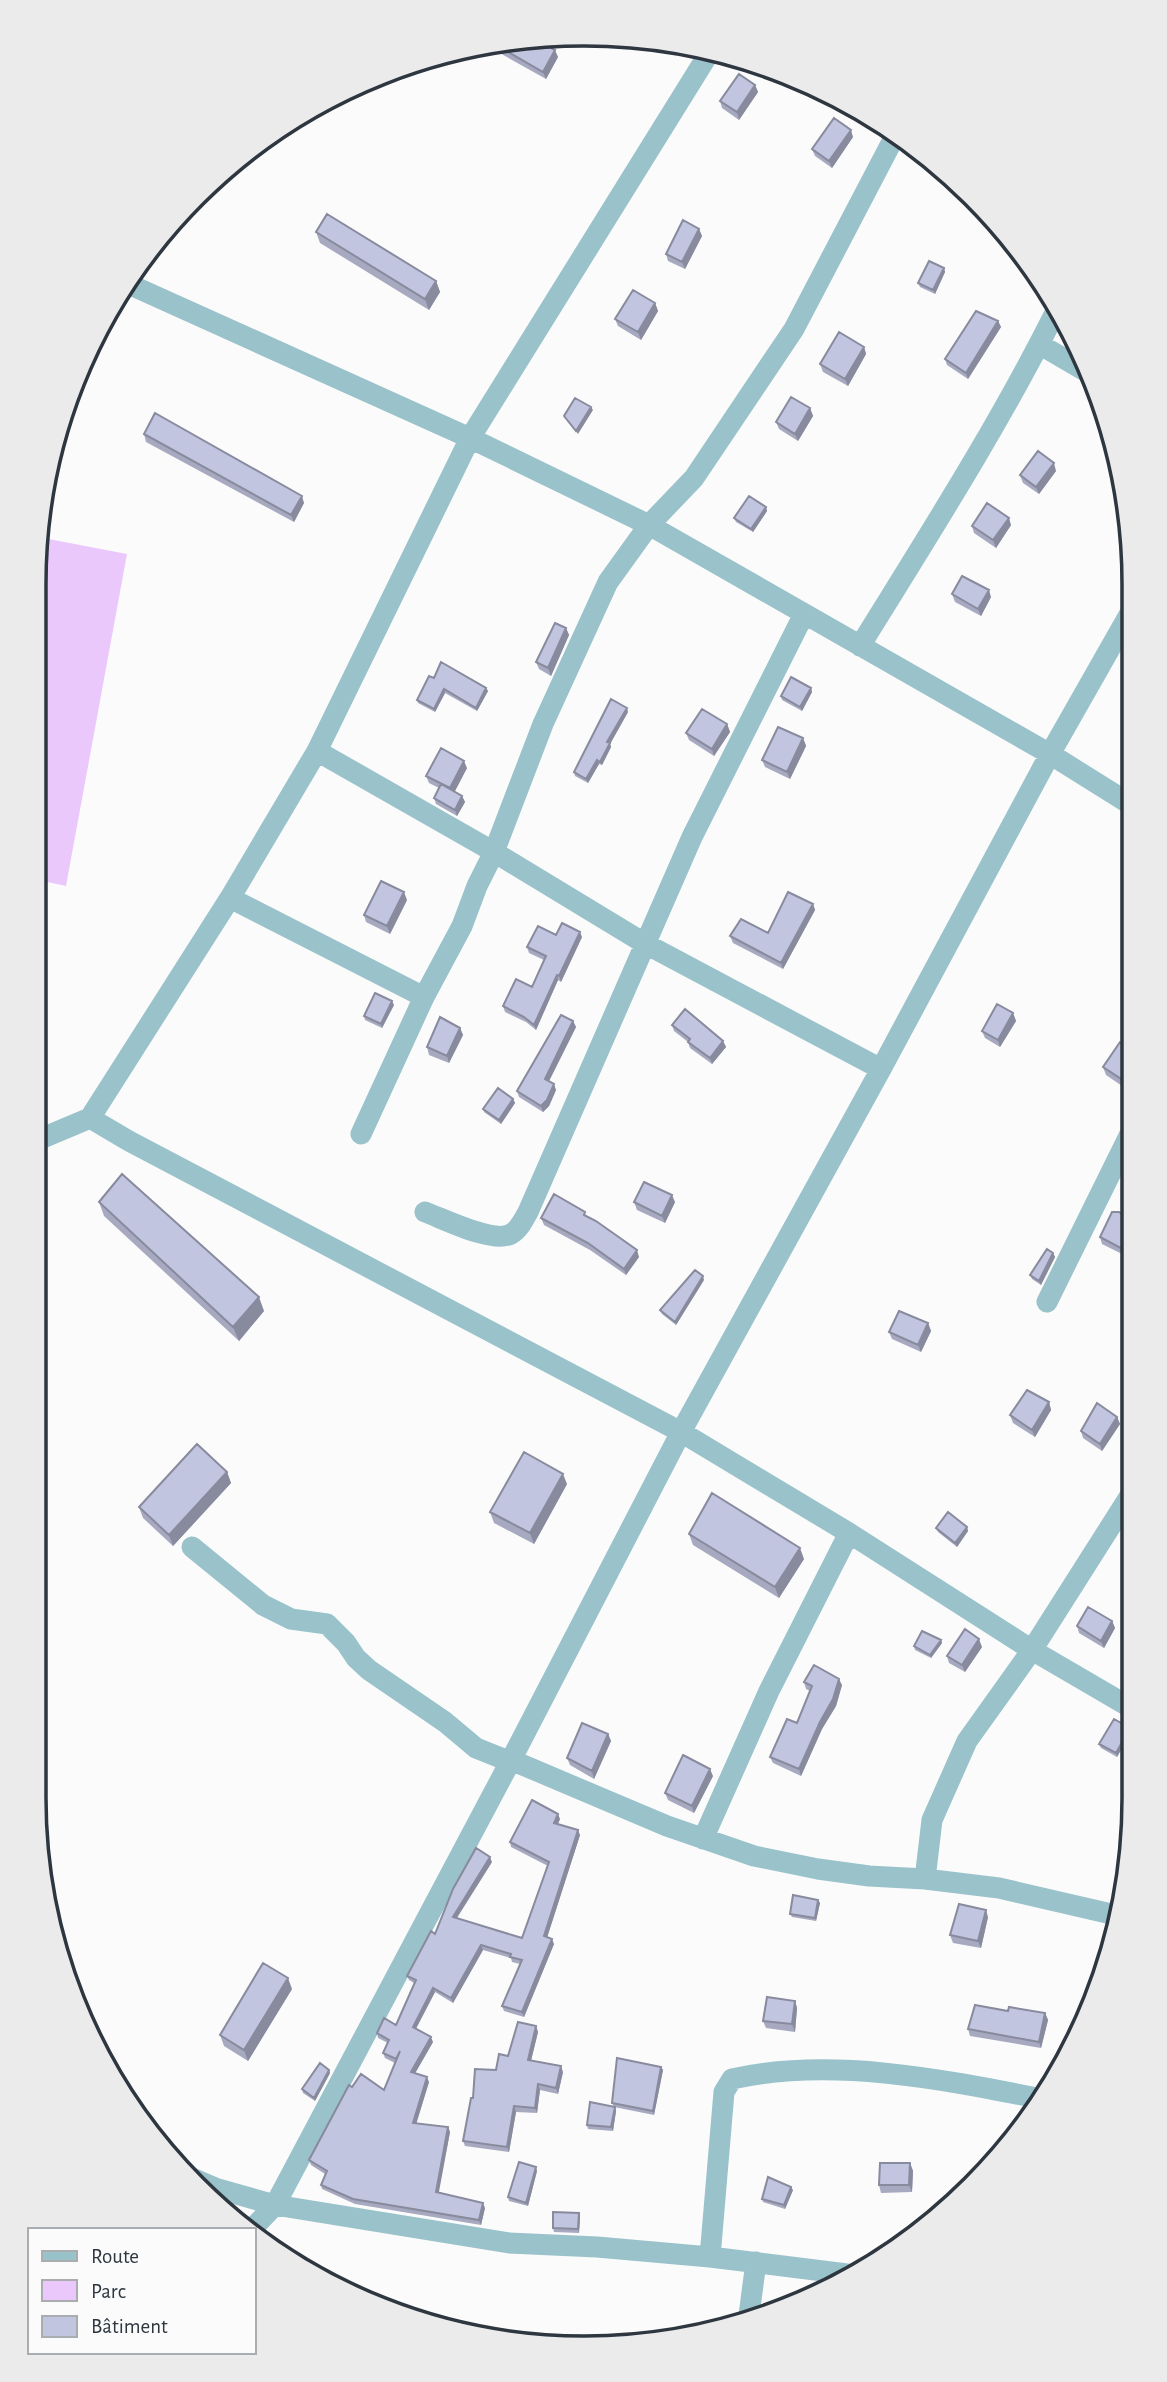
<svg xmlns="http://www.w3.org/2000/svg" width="1167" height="2382" viewBox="0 0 1167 2382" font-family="'Alegreya Sans',sans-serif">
<rect width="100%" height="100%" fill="#fbfbfb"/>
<path fill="#ebc8fc" d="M38 537 127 554 66 886 33 879V583Z"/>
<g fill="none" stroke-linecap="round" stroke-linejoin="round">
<path stroke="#99c2ca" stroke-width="21" d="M124 282 470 438 649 525 1050 754 1130 804
M1039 344 1092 375
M860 646C928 536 998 427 1056 311
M317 751 494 852 644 943 881 1069
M230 898 424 997
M90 1118 129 1141 681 1432 849 1533 1032 1650 1133 1709
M361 1134 424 997 462 926 477 886 494 852 543 724 608 582 649 525 694 478 794 329 896 134
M33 1142 90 1118 230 898 317 751 470 438 711 50
M425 1212C444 1219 493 1244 511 1234 519 1230 524 1219 528 1212L692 837 804 614
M1047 1302 1131 1132
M192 1547 263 1605 291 1619 327 1624 346 1643 356 1658 369 1670 445 1722 476 1748 501 1758 511 1760 667 1826 754 1856 818 1869 869 1876 925 1879 999 1888 1120 1916
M703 1839 769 1691 849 1533
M925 1879 932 1820 967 1741 1032 1650 1133 1491
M187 2176 215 2188 275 2205 509 2243 597 2247 710 2257 855 2275
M251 2230 275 2205 511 1760 681 1432 881 1069 1050 754 1129 615
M710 2257 724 2092 732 2079C829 2057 941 2079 1037 2098
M749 2315 756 2262"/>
</g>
<path fill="#a7a9c1" d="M533 38 558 57 546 79 482 43Z
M755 85 758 92 739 120 722 108 720 101Z
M853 137 832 168 815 156 812 149Z
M699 229 702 236 685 269 668 261 666 254Z
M316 232 436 281 440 292 429 310 320 243Z
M944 268 945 272 935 294 920 287 918 283Z
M655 303 658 311 641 340 618 326 615 319Z
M998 321 1001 327 968 379 947 365 945 359Z
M864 347 866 354 848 386 823 372 820 364Z
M810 408 813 416 798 441 779 429 776 422Z
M144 434 304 503 294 522 146 442Z
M1056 471 1039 494 1023 483 1020 475Z
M766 507 767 511 753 532 736 522 734 518Z
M1011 525 996 548 974 533 972 526Z
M952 594 991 597 981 616 955 602Z
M566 628 569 635 551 676 539 669 536 662Z
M434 678 486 688 488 691 477 711 445 693 435 712 418 703 417 700Z
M811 688 812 692 802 711 782 700 781 696Z
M628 712 610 744 611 747 602 765 599 764 588 783 575 776 574 772Z
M727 724 730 732 714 756 689 740 686 733Z
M803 738 806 746 790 779 765 767 762 760Z
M467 768 454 792 462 796 465 802 457 816 436 804 434 798 439 788 429 783 426 776Z
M407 900 390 934 366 922 364 915Z
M813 904 815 910 783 969 733 943 730 936 768 933Z
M33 913 37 923 40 959 33 960Z
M556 935 582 937 561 982 558 980 536 1030 526 1022 505 1012 503 1006 532 987 544 960 529 953 527 947Z
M394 1005 382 1028 365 1020 364 1016Z
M1013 1013 1016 1021 1000 1047 985 1038 982 1031Z
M573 1021 576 1027 549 1081 556 1090 549 1106 543 1112 519 1097 517 1091Z
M672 1025 723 1041 726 1047 712 1064 690 1048 688 1042 674 1031Z
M460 1028 463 1035 449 1063 429 1055 427 1047Z
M1131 1049V1086L1128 1090 1106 1075 1103 1067Z
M513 1099 515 1103 501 1124 484 1112 483 1109Z
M99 1202 264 1311 239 1341 104 1216Z
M634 1202H675L665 1223 637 1210Z
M587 1217 639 1257 626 1275 590 1250 544 1225 541 1218Z
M1132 1219V1259L1102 1244 1100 1237Z
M1053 1253 1055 1257 1041 1285 1032 1279 1030 1275Z
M704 1280 676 1325 662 1314 660 1310Z
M928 1323 931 1331 921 1352 892 1339 889 1332Z
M1049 1402 1051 1410 1035 1437 1013 1423 1010 1415Z
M1117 1417 1120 1424 1102 1451 1083 1438 1081 1431Z
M227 1472 231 1483 173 1546 143 1518 139 1507Z
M567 1484 534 1544 494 1523 490 1512Z
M967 1527 968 1531 957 1547 938 1532 936 1528Z
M689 1534 804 1559 779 1598 693 1545Z
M1112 1621 1115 1628 1104 1648 1079 1633 1077 1626Z
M941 1640 942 1643 931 1658 915 1650 914 1646Z
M982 1647 965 1672 949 1663 947 1656Z
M804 1682 842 1685 836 1706 822 1729 801 1776 773 1763 770 1757 797 1723 810 1691 806 1689Z
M1130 1728 1131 1732 1117 1757 1101 1748 1099 1744Z
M608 1734 611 1741 594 1779 570 1765 567 1758Z
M713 1776 694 1813 668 1800 665 1793Z
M560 1819 558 1824 580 1835 547 1937 554 1944 524 2017 504 2011 502 2006 520 1964 512 1962 511 1958 483 1950 453 2003 435 1992 416 2029 433 2042 415 2073 429 2082 416 2123 448 2127 450 2132 438 2193 485 2208 481 2225 355 2204 322 2189 321 2185 325 2174 311 2165 309 2160 352 2087 384 2090 395 2063 385 2058 383 2053 388 2043 378 2038 377 2033 396 2025 414 1983 409 1980 407 1976 435 1934 492 1862 457 1918 522 1938 548 1866 511 1847 510 1842Z
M818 1900 820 1903 816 1921 792 1917 790 1914Z
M988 1917 981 1948 953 1943 950 1935Z
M292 1989 248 2061 224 2046 220 2035Z
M795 2001 797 2008 795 2032 766 2028 763 2021Z
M1008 2011 1045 2013 1048 2020 1041 2048 970 2036 968 2029Z
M536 2026 538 2032 531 2060 563 2072 558 2094 540 2090 537 2113 516 2112 509 2152 465 2146 463 2141 473 2098 508 2056Z
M661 2067 663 2070 654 2115 614 2107 612 2103Z
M329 2070 330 2073 315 2101 303 2093 302 2089Z
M615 2107 616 2111 613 2131 588 2129 587 2125Z
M910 2163 913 2171 912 2192 881 2193 879 2185Z
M537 2171 528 2206 509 2201 508 2197Z
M793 2190 785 2209 763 2202 762 2199Z
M579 2213 580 2217 579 2233 554 2232 553 2228Z"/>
<path fill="#888a9d" d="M555 50 558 57 546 79 543 72Z
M755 85 758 92 739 120 737 112Z
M851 130 853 137 832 168 829 161Z
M699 229 702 236 685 269 682 262Z
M944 268 945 272 935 294 933 290Z
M436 281 440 292 429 310 425 299Z
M655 303 658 311 641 340 638 332Z
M998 321 1001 327 968 379 966 373Z
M864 347 866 354 848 386 845 379Z
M591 407 593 410 578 434 576 431Z
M810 408 813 416 798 441 795 434Z
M1054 463 1056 471 1039 494 1036 487Z
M302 496 304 503 294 522 291 515Z
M766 507 767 511 753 532 751 529Z
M1009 518 1011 525 996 548 993 540Z
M989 590 991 597 981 616 978 609Z
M566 628 569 635 551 676 548 668Z
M486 688 488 691 477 711 476 708Z
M811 688 812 692 802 711 800 707Z
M444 689 445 693 435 712 434 709Z
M627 708 628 712 610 744 611 747 602 765 600 762 607 742Z
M727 724 730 732 714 756 712 749Z
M803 738 806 746 790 779 787 772Z
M597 760 599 764 588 783 586 779Z
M464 761 467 768 453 795 450 788Z
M462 796 465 802 457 816 455 810Z
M404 892 407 900 390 934 387 926Z
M813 904 815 910 783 969 781 963Z
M33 913 37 923 40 959 36 949Z
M580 932 582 937 561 982 559 976Z
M557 975 558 980 536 1030 534 1025Z
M392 1001 394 1005 382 1028 381 1024Z
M1013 1013 1016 1021 1000 1047 998 1040Z
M573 1021 576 1027 547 1085 545 1079Z
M460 1028 463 1035 449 1063 447 1056Z
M723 1041 726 1047 712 1064 710 1058Z
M1131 1074V1086L1128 1090 1126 1082Z
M554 1084 556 1090 549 1106 543 1112 541 1106Z
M513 1099 515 1103 501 1124 499 1120Z
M672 1195 675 1202 665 1223 662 1216Z
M637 1250 639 1257 626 1275 624 1269Z
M1053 1253 1055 1257 1041 1285 1039 1281Z
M703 1276 704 1280 676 1325 675 1322Z
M259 1297 264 1311 239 1341 233 1327Z
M928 1323 931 1331 921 1352 918 1345Z
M1049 1402 1051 1410 1035 1437 1032 1430Z
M1117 1417 1120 1424 1102 1451 1100 1444Z
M227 1472 231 1483 173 1546 169 1535Z
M563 1474 567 1484 534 1544 530 1533Z
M967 1527 968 1531 957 1547 955 1543Z
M800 1548 804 1559 779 1598 775 1587Z
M1112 1621 1115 1628 1104 1648 1101 1641Z
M979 1639 982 1647 965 1672 962 1665Z
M941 1640 942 1643 931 1658 930 1655Z
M839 1679 842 1685 836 1706 822 1729 801 1776 799 1769Z
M1130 1728 1131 1732 1117 1757 1116 1753Z
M608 1734 611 1741 594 1779 592 1771Z
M710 1769 713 1776 694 1813 692 1806Z
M558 1814 560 1819 556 1828 554 1823Z
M578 1830 580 1835 546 1941 544 1936Z
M490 1857 492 1862 454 1922 453 1917Z
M818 1900 820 1903 816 1921 815 1918Z
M986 1910 988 1917 981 1948 978 1941Z
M552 1939 554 1944 524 2017 522 2012Z
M481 1945 483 1950 453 2003 451 1998Z
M288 1978 292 1989 248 2061 244 2050Z
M433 1988 435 1992 414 2032 413 2027Z
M795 2001 797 2008 795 2032 792 2024Z
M1045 2013 1048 2020 1041 2048 1039 2042Z
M536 2026 538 2032 530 2065 528 2060Z
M431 2037 433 2042 413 2077 411 2072Z
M561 2066 563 2072 558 2094 556 2088Z
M661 2067 663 2070 654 2115 653 2111Z
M329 2070 330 2073 315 2101 314 2098Z
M427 2077 429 2082 415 2128 413 2123Z
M538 2084 540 2090 537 2113 535 2108Z
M514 2106 516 2112 509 2152 507 2147Z
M615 2107 616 2111 613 2131 611 2127Z
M448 2127 450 2132 438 2197 436 2192Z
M910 2163 913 2171 912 2192 909 2185Z
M536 2167 537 2171 528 2206 526 2203Z
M791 2187 793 2190 785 2209 784 2205Z
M483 2203 485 2208 481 2225 479 2220Z
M579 2213 580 2217 579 2233 578 2229Z"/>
<path fill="#c2c5e0" stroke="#888a9d" stroke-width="2" d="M533 38 555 50 543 72 491 42Z
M739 74 755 85 737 112 720 101Z
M834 118 851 130 829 161 812 149Z
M327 214 436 281 425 299 316 232Z
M683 220 699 229 682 262 666 254Z
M929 261 944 268 933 290 918 283Z
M633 290 655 303 638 332 615 319Z
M976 311 998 321 966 373 945 359Z
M839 332 864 347 845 379 820 364Z
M791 397 810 408 795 434 776 422Z
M575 398 591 407 576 431 564 416Z
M155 413 302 496 291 515 144 434Z
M1038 451 1054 463 1036 487 1020 475Z
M749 496 766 507 751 529 734 518Z
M987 503 1009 518 993 540 972 526Z
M962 576 989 590 978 609 952 594Z
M555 623 566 628 548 668 536 662Z
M441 662 486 688 476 708 444 689 434 709 417 700 429 676 434 678Z
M791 677 811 688 800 707 781 696Z
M611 699 627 708 607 742 610 743 600 762 597 760 586 779 574 772Z
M702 709 727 724 712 749 686 733Z
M778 727 803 738 787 772 762 760Z
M441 748 464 761 450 788 426 776Z
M441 784 462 796 455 810 434 798Z
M381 881 404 892 387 926 364 915Z
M788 892 813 904 781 963 730 936 741 919 768 933Z
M33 917 36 949H33Z
M562 923 580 932 559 976 557 975 534 1025 524 1017 503 1006 516 979 532 987 546 956 527 947 538 926 556 935Z
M375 993 392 1001 381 1024 364 1016Z
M997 1004 1013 1013 998 1040 982 1031Z
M685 1009 723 1041 710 1058 688 1042 690 1039 672 1025Z
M561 1015 573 1021 545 1079 554 1084 547 1100 541 1106 517 1091Z
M440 1017 460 1028 447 1056 427 1047Z
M1120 1042 1131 1049V1074L1126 1082 1103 1067Z
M498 1088 513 1099 499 1120 483 1109Z
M122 1174 259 1297 233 1327 99 1202Z
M644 1182 672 1195 662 1216 634 1202Z
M554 1194 585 1212 584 1215 596 1221 637 1250 624 1269 588 1243 541 1218Z
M1112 1212H1119L1132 1219V1254L1100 1237Z
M1047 1249 1053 1253 1039 1281 1030 1275Z
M695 1270 703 1276 675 1322 660 1310Z
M899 1311 928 1323 918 1345 889 1332Z
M1027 1390 1049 1402 1032 1430 1010 1415Z
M1097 1403 1117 1417 1100 1444 1081 1431Z
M197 1444 227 1472 169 1535 139 1507Z
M524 1452 563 1474 530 1533 490 1512Z
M712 1493 800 1548 775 1587 689 1534Z
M948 1512 967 1527 955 1543 936 1528Z
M1088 1607 1112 1621 1101 1641 1077 1626Z
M965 1629 979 1639 962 1665 947 1656Z
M922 1631 941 1640 930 1655 914 1646Z
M814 1665 839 1679 833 1699 820 1722 799 1769 770 1757 787 1719 797 1723 812 1686 804 1682Z
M1114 1719 1130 1728 1116 1753 1099 1744Z
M582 1723 608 1734 592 1771 567 1758Z
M683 1755 710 1769 692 1806 665 1793Z
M532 1800 558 1814 554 1823 578 1830 544 1936 552 1939 522 2012 502 2006 522 1960 510 1957 511 1954 481 1945 451 1998 433 1988 413 2027 431 2037 411 2072 427 2077 413 2123 448 2127 436 2192 483 2203 479 2220 353 2199 321 2185 327 2171 309 2160 349 2085 352 2087 361 2074 384 2090 400 2051 396 2059 383 2053 389 2040 377 2033 384 2018 396 2025 416 1980 407 1976 431 1931 435 1934 453 1889 476 1848 490 1857 453 1917 522 1938 549 1862 510 1842Z
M793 1895 818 1900 815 1918 790 1914Z
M959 1904 986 1910 978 1941 950 1935Z
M263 1963 288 1978 244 2050 220 2035Z
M767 1997 795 2001 792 2024 763 2021Z
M975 2005 1008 2011 1009 2007 1045 2013 1039 2042 968 2029Z
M518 2022 536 2026 528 2060 561 2066 556 2088 538 2084 535 2108 514 2106 507 2147 463 2141 471 2098H473L475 2069 496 2070 499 2054 508 2056Z
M617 2058 661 2067 653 2111 612 2103Z
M320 2063 329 2070 314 2098 302 2089Z
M590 2102 615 2107 611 2127 587 2125Z
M519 2162 536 2167 526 2203 508 2197Z
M880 2163H910L909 2185H879Z
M768 2177 791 2187 784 2205 762 2199Z
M553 2212 579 2213 578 2229 553 2228Z"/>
<path d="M0 0H1167V2382H0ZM584 46H584A538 538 0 0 1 1122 584V1798A538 538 0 0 1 584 2336H584A538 538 0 0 1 46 1798V584A538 538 0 0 1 584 46Z" fill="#ebebec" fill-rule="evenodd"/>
<path fill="none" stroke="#2e3740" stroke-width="3.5" d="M584 46H584A538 538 0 0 1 1122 584V1798A538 538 0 0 1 584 2336H584A538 538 0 0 1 46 1798V584A538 538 0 0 1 584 46Z"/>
<rect x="28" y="2228" width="228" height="126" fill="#fbfbfb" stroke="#a9adb0" stroke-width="2"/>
<rect x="42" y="2251" width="35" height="10" fill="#99c2ca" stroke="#a9adb0" stroke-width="2"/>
<text x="91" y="2263" font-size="21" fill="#2e3740">Route</text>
<rect x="42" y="2280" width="35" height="21" fill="#ebc8fc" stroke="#a9adb0" stroke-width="2"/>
<text x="91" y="2298" font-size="21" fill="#2e3740">Parc</text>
<rect x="42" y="2316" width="35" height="21" fill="#c2c5e0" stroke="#a9adb0" stroke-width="2"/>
<text x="91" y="2333" font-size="21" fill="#2e3740">Bâtiment</text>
</svg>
